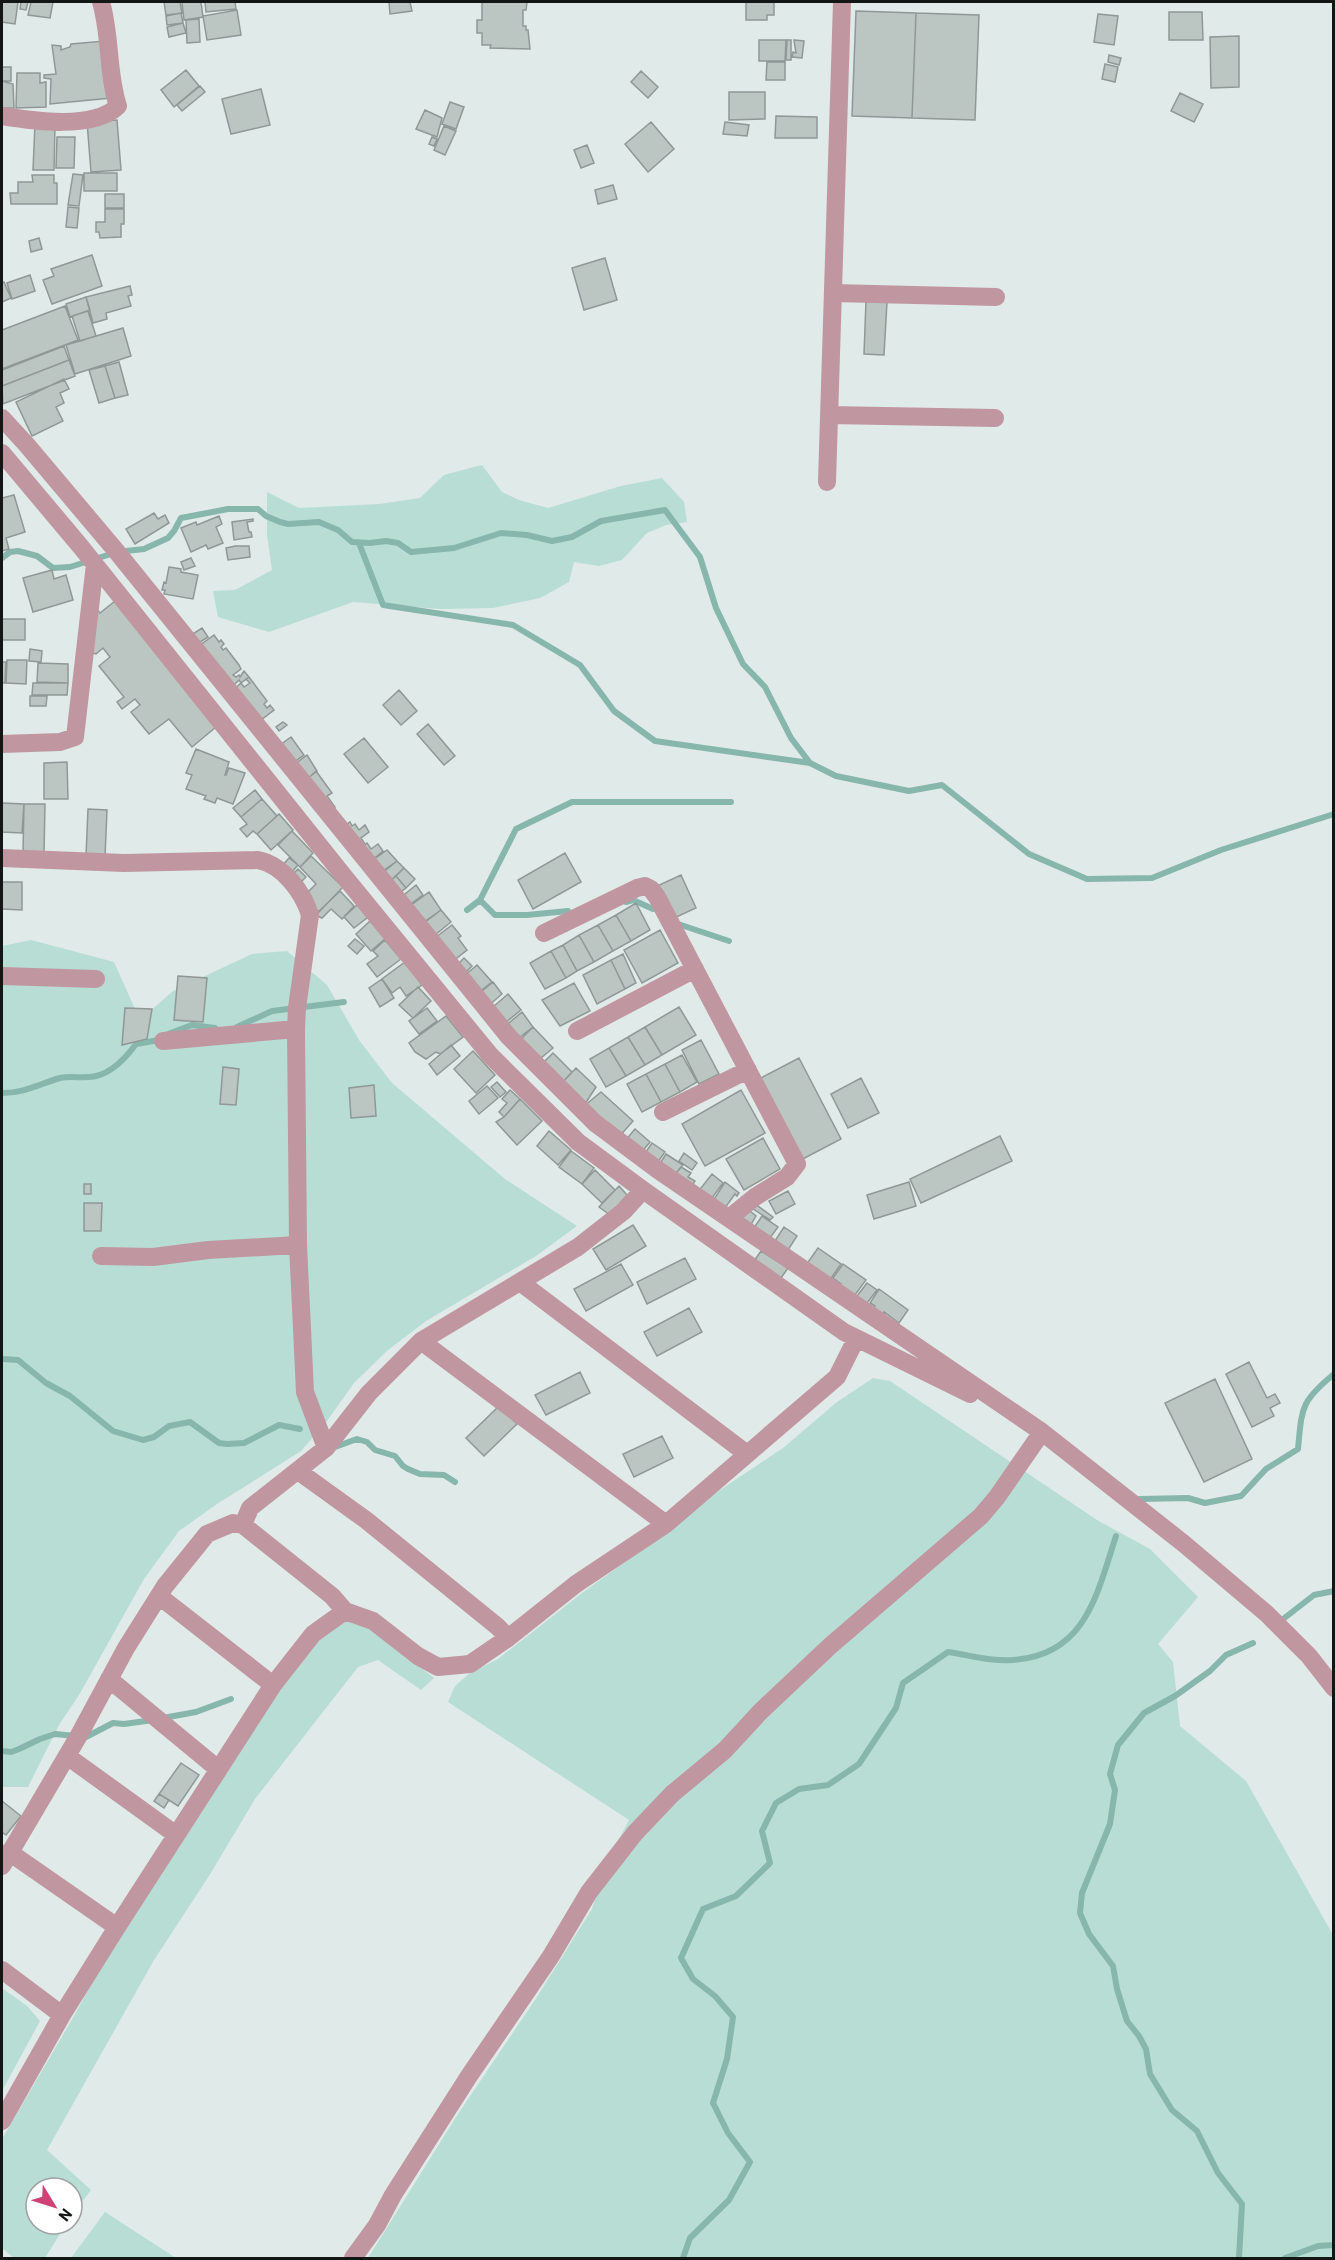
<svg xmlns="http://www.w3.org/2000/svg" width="1335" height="2260" viewBox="0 0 1335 2260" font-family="Barlow,sans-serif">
<rect width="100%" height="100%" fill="#e0eae8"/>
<path fill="#b8ddd5" d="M482 465 502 492 519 500 548 508 621 486 662 478 684 502 687 522 666 525 647 533 622 560 599 566 574 562 569 582 540 598 493 608 440 609 353 602 269 632 218 617 213 591 235 590 272 570 267 535V492L299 508 379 504 420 498 444 475Z
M31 940 114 962 140 1020 173 991 252 954 287 951 327 985 359 1040 392 1083 505 1179 577 1226 536 1256 426 1321 388 1350 354 1383 327 1421 301 1451 217 1504 179 1531 144 1579 79 1695 59 1725 28 1787H2V946Z
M873 1378 890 1381 1097 1520 1150 1549 1198 1597 1158 1644 1173 1662 1180 1726 1246 1781 1333 1935V2258H368L456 2117 535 2000 592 1909 606 1864 629 1820 448 1702 455 1686 470 1673 498 1659 582 1593 660 1537 699 1504 783 1448 837 1402Z
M359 1619 434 1678 421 1690 378 1660 358 1667 255 1799 209 1876 154 1960 47 2150 91 2190 72 2215V2188H36V2224H66L45 2258H14L2 2248V2139L74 2016 100 1968 248 1731 315 1642 345 1621Z
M2 1988 27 2006 40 2021 2 2091Z
M105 2212 176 2258H71Z"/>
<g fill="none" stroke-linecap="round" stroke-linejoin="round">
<path stroke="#87b6ac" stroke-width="6" d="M359 543 383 605 513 625 580 665 614 711 655 741 810 763
M2 558 10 552 18 551 37 556 53 568 70 567 117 552 144 549 168 538 174 531 181 518 228 509H258L266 516 280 522 288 524 319 522 338 530 352 542 370 543 386 541 398 543 411 552 454 548 501 533 527 535 552 541 572 537 601 521 665 510 700 557 716 608 743 664 765 687 791 738 810 763 836 776 909 791 942 785 1029 854 1087 879 1152 878 1221 850 1334 814
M480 900 516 829 572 802H731
M626 902 633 900 653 909
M467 910 480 900 495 915H527L568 911
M678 924 729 941
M237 1027 272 1011 344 1002
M168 1034 192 1025 215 1028
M2 1093C25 1093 39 1084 60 1078 70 1076 78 1078 88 1077 108 1077 125 1059 136 1044L159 1040
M2 1359 18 1360 46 1383 70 1396 113 1431 143 1440 154 1437 169 1426 190 1422 219 1443 227 1444 244 1443 279 1425 300 1429
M335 1447 357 1439 367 1442 375 1450 395 1456 403 1466 408 1469 420 1474 444 1475 455 1482
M1140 1499 1188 1498 1205 1503 1241 1496 1266 1469 1298 1449C1302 1408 1300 1402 1334 1374
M1278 1623 1314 1595 1334 1591
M163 1718 196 1712 231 1699
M2 1751 11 1752 19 1749 40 1739 55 1734 86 1737 113 1723 124 1724 153 1720
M683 2258 690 2238 729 2200 750 2162 728 2133 713 2103 727 2059 733 2017 715 1996 693 1979 681 1958 703 1909 736 1896 770 1863 762 1831 776 1803 799 1789 828 1785 859 1764 896 1708 903 1683 948 1652C969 1655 992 1662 1013 1660 1086 1655 1097 1594 1116 1536
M1239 2258 1242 2204 1218 2173 1197 2131 1172 2110 1150 2074 1146 2049 1139 2036 1127 2021 1117 1989 1113 1966 1089 1934 1080 1913 1082 1893 1110 1824 1115 1790 1110 1774 1118 1745 1144 1713 1175 1696 1210 1671 1226 1655 1253 1643
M1285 2258 1318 2246 1334 2245"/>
</g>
<path fill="#bbc5c2" stroke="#8f9896" stroke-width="1.5" d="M2 2H18L15 24 2 22Z
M21 2H28L26 10 20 9Z
M31 2H53L50 18 28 15Z
M164 2H180L182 13 166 15Z
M182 2H201L203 17 184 20Z
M205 2H235L236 9 206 12Z
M389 2H410L412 11 390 14Z
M482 2H527L526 10H523V26H526V30H528L530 49 490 48 491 45H482V33H477V20H482Z
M746 2H774V15H767V20H746Z
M237 10 241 35 207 40 203 16Z
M856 11 916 13 912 118 852 116Z
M1169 12H1202L1203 40H1169Z
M181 13 183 23 167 25 166 16Z
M916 13 979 15 975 120 912 118Z
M1098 14 1118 16 1114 45 1094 42Z
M199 19 200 42 187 43 186 20Z
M183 23 186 33 169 37 167 27Z
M1239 36V87L1211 88 1210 37Z
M759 40H786L785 61H759Z
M787 40H791V60H786Z
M794 40 804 41 802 58 792 57 793 52 796 53Z
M105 41 111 98 50 104 51 79 44 78V75L56 74 52 45 61 46V50L70 47 71 44Z
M1109 55 1121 58 1119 65 1108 62Z
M767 62H785V80H766Z
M1105 64 1118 67 1115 82 1102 79Z
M2 67H11V81H2Z
M186 70 199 86 174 107 161 90Z
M641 71 658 87 648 98 631 82Z
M17 73H40V83L46 82V107L16 108Z
M2 81 13 84 14 108H2Z
M200 86 205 92 182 111 177 105Z
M261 89 270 125 231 134 222 99Z
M729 92H765V119L729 120Z
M1180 93 1203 104 1194 122 1171 111Z
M450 102 464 107 456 129 442 124Z
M425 110 442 118 437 137 416 129Z
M776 116 817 117V138H775Z
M117 120 121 170 91 172 87 122Z
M651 122 674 149 648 172 625 144Z
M725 122 749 125 747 136 723 134Z
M35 124 55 125 54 170H33Z
M444 126 456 131 445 155 434 150Z
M57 137H75L74 168H56Z
M432 137 437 139 434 146 429 144Z
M587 145 594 163 581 168 574 150Z
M84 173H117V191H84Z
M73 174 83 175 79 206 68 205Z
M32 175H54V183H57V204H11L10 193H18V182H33Z
M613 185 617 199 598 204 595 190Z
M105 194H124V208H105Z
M68 207 79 208 77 228 66 227Z
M105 209H124V224H121V237L100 238 99 232H96V222H105Z
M39 238 42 249 31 252 29 241Z
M92 255 102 286 52 304 43 280 54 276 51 269Z
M605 258 617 300 584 310 572 268Z
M30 275 35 291 12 299 7 283Z
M4 282 11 298 2 302V283Z
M130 286 132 295 128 296 131 306 106 313 107 319 93 323 86 297Z
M86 297 90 310 70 317 66 304Z
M866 301 887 302 884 355 864 354Z
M65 306 78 340 2 369V330Z
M88 311 96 336 80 341 72 316Z
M123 328 131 356 75 374 66 345Z
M64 346 69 360 2 386V370Z
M69 360 75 376 3 404 2 386Z
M119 362 128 395 115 398 105 366Z
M105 366 115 398 99 403 89 370Z
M64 379 69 389 60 393 64 403 56 407 63 421 32 436 16 402Z
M14 495 25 532 6 538 9 549 2 551V498Z
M154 513 158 519 165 515 169 523 135 544 126 529Z
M219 516 222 524 216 527 223 543 208 549 206 545 191 552 181 528 196 522 197 525Z
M253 519V521L247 522 249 532H251L252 537 234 540 232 522Z
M235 546H249L250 557 228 560 226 548Z
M191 558 195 566 184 570 181 562Z
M169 567 181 569V572L198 575 193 599 164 594 165 590H162L164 582 166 583Z
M52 570 54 579 66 575 73 600 33 612 23 578Z
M115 601 216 727 192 747 169 719 149 734 131 712 140 705 135 699 122 709 117 702 124 697 99 666 110 657 103 648 96 654 88 652 93 605 100 613Z
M2 619H25V640H2Z
M202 628 208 637 194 646 188 637Z
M214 635 219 642 221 640 224 644 221 647 223 650 226 648 239 665 241 669 233 675 236 677 239 675 240 677 244 671 249 677 241 683 239 680 233 686 199 646Z
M30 649 42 651 41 662 29 661Z
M7 660H27L26 684 6 683Z
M2 662H6L5 683H2Z
M38 663 68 664V683L37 682Z
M249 677 267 701 264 704 267 708 270 705 274 710 261 720 234 689 241 683 244 687 250 683 246 679Z
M33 683H68L67 695H32Z
M399 690 417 711 401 725 383 705Z
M30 696H47L46 706H30Z
M283 722 287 725 279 731 276 727Z
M428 724 455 756 444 765 417 734Z
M291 737 304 755 290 765 276 748Z
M364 738 388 767 368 783 344 754Z
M196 749 229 762 225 775H226L229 768 245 773 233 804 217 798 215 803 204 799 206 796 186 789 192 775 186 773Z
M307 755 317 771 303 782 291 767Z
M67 762 68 799H44V763Z
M316 771 332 793 327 796 335 807 329 812 304 782Z
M255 790 262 799 241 817 233 808Z
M262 799 277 816 257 834 253 831 247 837 240 829 247 824 241 817Z
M2 803 24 804 22 833 2 832Z
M24 804H45L44 853 23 852Z
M88 809 107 810 105 857 86 856Z
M279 814 293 830 271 850 257 834Z
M350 822 352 826 355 824 359 830 365 825 369 832 361 838 365 844 358 850 342 828Z
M292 831 313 853 300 867 278 845Z
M367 843 371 849 378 844 383 851 370 862 358 850Z
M387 850 397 861 380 873 370 862Z
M565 853 581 882 533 909 518 880Z
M311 856 343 887 319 912 303 897 316 884 300 867Z
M289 858 298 865 291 873 282 866Z
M397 861 404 868 388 883 381 874Z
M404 868 415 879 406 888 396 876Z
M298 869 306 877 297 886 289 878Z
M681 875 696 908 672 919 657 886Z
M396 876 406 888 395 896 388 883Z
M2 882H22V910L2 909Z
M416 885 423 895 405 908 399 899Z
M340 891 354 906 342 919 331 909 322 918 315 915Z
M429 892 441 910 424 922 407 908Z
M636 903 650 930 631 941 616 915Z
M358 904 368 917 354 928 344 917Z
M441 910 451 922 430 939 420 926Z
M616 915 631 941 613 951 598 925Z
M370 921 386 938 371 951 356 934Z
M452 925 461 936 458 938 467 950 453 961 432 940Z
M598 925 613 951 594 962 579 935Z
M660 930 678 963 642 983 624 950Z
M579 935 594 962 577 971 563 945Z
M355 939 364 946 357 954 348 946Z
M385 940 401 959 377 977 367 964 378 956 373 951Z
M563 945 577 971 566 978 551 951Z
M551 951 566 978 545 989 530 963Z
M623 954 636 983 625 989 611 960Z
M464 958 472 966 464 974 457 965Z
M611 960 625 989 597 1004 583 975Z
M405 962 422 985 406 996 400 987 392 993 382 979Z
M477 965 492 982 478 993 464 976Z
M178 976 207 978 203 1022 174 1020Z
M382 979 394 998 380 1007 369 988Z
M493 982 502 994 487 1007 477 995Z
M574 983 590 1011 560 1026 542 1000Z
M418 987 431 1001 413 1018 399 1005Z
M508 994 521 1010 505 1023 493 1007Z
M679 1007 696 1035 662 1055 645 1027Z
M125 1008 152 1009 147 1039 122 1045Z
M427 1008 437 1021 419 1034 409 1021Z
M522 1012 533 1027 515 1041 504 1027Z
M446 1016 463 1037 440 1054 436 1052 426 1059 415 1052 409 1043Z
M533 1027 553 1048 536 1062 522 1038Z
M645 1027 662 1055 645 1065 628 1037Z
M628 1037 645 1065 626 1076 609 1048Z
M701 1040 719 1074 699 1084 682 1050Z
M451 1045 460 1056 437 1075 429 1064Z
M609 1048 626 1076 606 1087 590 1059Z
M473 1051 495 1075 476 1093 454 1069Z
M553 1053 572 1072 562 1083 540 1066Z
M682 1055 697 1082 680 1092 665 1064Z
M799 1058 841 1139 801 1160 759 1079Z
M665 1064 680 1092 661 1102 646 1074Z
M223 1067 239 1069 236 1105 220 1104Z
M576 1068 596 1087 583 1107 562 1083Z
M646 1074 661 1102 642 1112 627 1084Z
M861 1078 879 1113 848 1128 831 1094Z
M497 1082 506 1092 500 1097 491 1087Z
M374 1085 376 1116 351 1118 349 1088Z
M487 1086 498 1098 479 1114 469 1101Z
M510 1090 520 1099 504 1117 499 1112 507 1103 502 1099Z
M741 1090 765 1133 705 1166 682 1124Z
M601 1092 633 1121 618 1138 583 1107Z
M520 1099 542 1121 517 1145 496 1122 504 1117Z
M635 1129 650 1142 640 1154 625 1141Z
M549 1131 571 1150 558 1165 537 1146Z
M1000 1136 1012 1161 921 1203 910 1179Z
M763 1138 780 1169 744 1190 726 1159Z
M652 1143 665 1152 655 1166 643 1156Z
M571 1151 594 1168 582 1184 559 1167Z
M684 1153 697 1163 692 1170 679 1161Z
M666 1154 683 1165 672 1178 657 1168Z
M681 1167 691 1173 688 1177 695 1181 690 1189 672 1178Z
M595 1170 615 1190 602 1203 582 1184Z
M712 1174 723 1183 709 1202 697 1193Z
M725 1182 739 1193 737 1196 735 1194 722 1212 711 1204Z
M909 1182 916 1206 874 1219 867 1195Z
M84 1184H91V1194H84Z
M619 1186 627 1195 610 1215 599 1207Z
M788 1191 795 1204 776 1214 769 1201Z
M751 1201 773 1217 770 1220 747 1205Z
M84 1203H102L101 1231H84Z
M745 1207 756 1216 749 1228 733 1217Z
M762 1216 778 1227 767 1242 751 1232Z
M633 1225 646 1246 606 1270 593 1249Z
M784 1227 797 1236 786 1253 773 1244Z
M818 1248 841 1264 829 1281 806 1265Z
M761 1251 788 1268 781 1278 754 1261Z
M685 1258 696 1279 647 1304 637 1282Z
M621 1264 633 1285 586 1311 574 1289Z
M843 1264 866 1280 852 1299 837 1289 841 1284 833 1278Z
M867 1283 877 1290 867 1303 857 1296Z
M879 1289 908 1310 899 1323 884 1312 881 1318 871 1311 875 1306 870 1303Z
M689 1308 702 1332 657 1356 644 1332Z
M1249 1362 1267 1398 1275 1394 1280 1403 1270 1408 1274 1416 1252 1427 1226 1374Z
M580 1372 590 1393 546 1415 535 1395Z
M1215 1379 1252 1459 1204 1482 1165 1403Z
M499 1406 517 1424 484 1456 466 1438Z
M662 1436 673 1458 634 1477 623 1454Z
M181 1763 199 1775 178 1806 159 1794Z
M159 1794 169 1800 164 1808 154 1801Z
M2 1801 21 1816 6 1835 2 1832Z"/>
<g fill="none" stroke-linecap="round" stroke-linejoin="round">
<path stroke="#c097a1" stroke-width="18" d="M2 116C33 121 94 130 118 106 107 72 111 36 101 2
M833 293 996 297
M829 415 995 418
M2 418 26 444 117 552 509 1037 595 1123 658 1170 1042 1432 1183 1543 1267 1614 1309 1656 1334 1688
M2 453 81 547 343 875 490 1055 578 1142 643 1190 844 1332 970 1394
M827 482 842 2
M2 744 60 742 75 737 95 564
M2 858 124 863 258 860C283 865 303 892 310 915L297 1008 296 1029 298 1245 305 1392 326 1448
M544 933 637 888 645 886 651 889 657 897 797 1164 787 1177 755 1197 729 1218
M2 976 96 979
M577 1031 695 969
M163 1041 296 1029
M663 1112 748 1070
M101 1256 153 1257 208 1250 298 1245
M520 1282 747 1454
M421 1341 666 1524
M298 1471 366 1520 498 1627 508 1638
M243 1525 250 1508 326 1448 369 1393 421 1341 578 1247 624 1211 643 1190
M159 1596 273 1685
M109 1679 218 1769
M67 1756 175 1834
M9 1852 117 1927
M2 1866 78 1737 126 1648 165 1586 207 1534 233 1523 243 1525 332 1596 345 1611
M2 1970 62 2015
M2 2121 62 2015 117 1927 273 1685 313 1634 345 1611 373 1621 418 1656 438 1667 470 1664 508 1638 576 1584 666 1524 837 1377 856 1339
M353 2258 377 2225 393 2195 469 2076 551 1956 589 1892 635 1833 672 1794 725 1750 760 1712 830 1646 981 1516 997 1497 1042 1432"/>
</g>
<rect width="1335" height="2260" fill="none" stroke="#121615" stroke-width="6"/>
<g transform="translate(54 2206) rotate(128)"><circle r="28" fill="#ffffff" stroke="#a0a2a1" stroke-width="1.5"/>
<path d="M0-4.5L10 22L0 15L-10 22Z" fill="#ce4276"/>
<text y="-9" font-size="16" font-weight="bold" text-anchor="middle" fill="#121615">N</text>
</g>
</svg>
